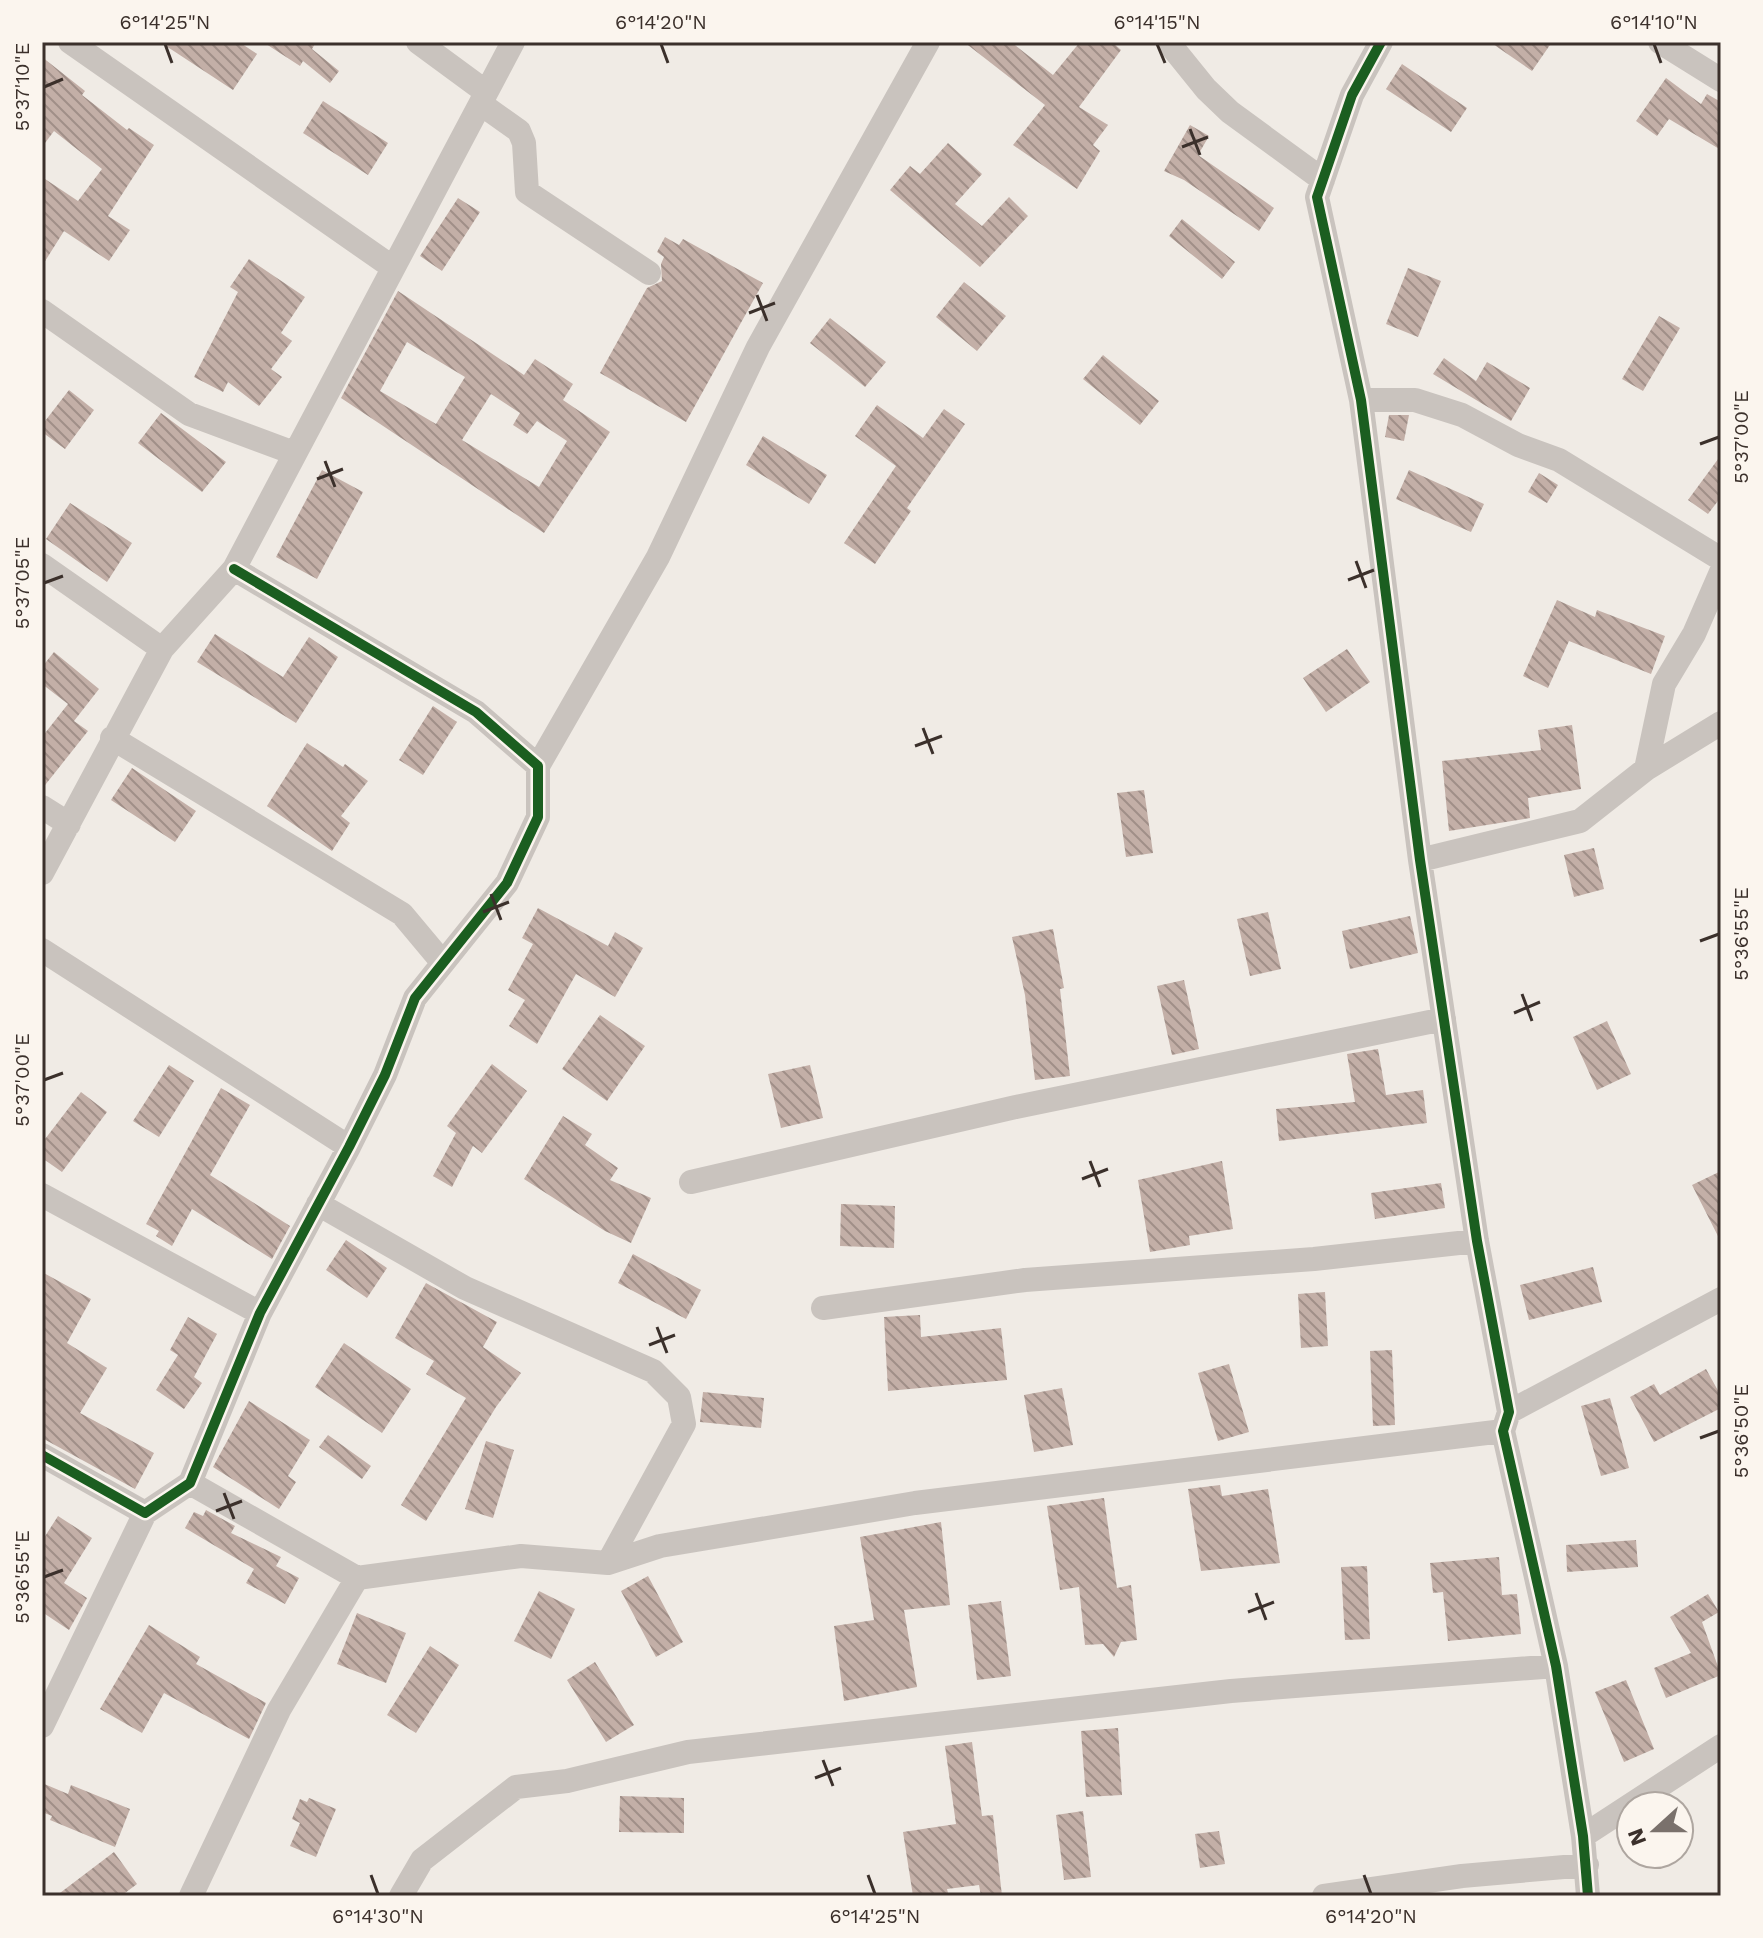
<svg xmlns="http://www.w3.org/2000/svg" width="1763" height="1938" viewBox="0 0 1763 1938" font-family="'Work Sans',sans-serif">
<defs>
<pattern id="building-back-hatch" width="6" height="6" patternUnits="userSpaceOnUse" patternTransform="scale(2)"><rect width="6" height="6" fill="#c3afa7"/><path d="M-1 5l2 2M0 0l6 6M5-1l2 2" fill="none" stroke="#a08f88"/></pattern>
</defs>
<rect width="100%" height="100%" fill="#f0ebe5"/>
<path fill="url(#building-back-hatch)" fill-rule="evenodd" d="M160 42H239L257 54 233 90Z
M263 42H316L312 49 339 71 330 83 303 61 300 66Z
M964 42H1011L1053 75 1080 42H1112L1121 50 1079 107 1108 125 1093 145 1100 151 1077 189 1013 145 1045 105Z
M1490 42H1552L1532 71Z
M42 57 85 91 82 95 127 130 129 128 154 145 108 216 130 230 109 261 64 231 42 266V177L78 201 102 169 54 131 42 147Z
M1402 64 1467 108 1451 132 1386 89Z
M1666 78 1701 104 1707 94 1721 102V150L1669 119 1657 136 1636 121Z
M323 101 388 143 368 175 303 133Z
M1190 125 1209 136 1198 155 1274 208 1259 231 1184 180 1164 171Z
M948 143 982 174 955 204 982 226 1009 197 1028 216 980 267 890 190 910 166 920 174Z
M458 198 480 212 442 271 420 256Z
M1182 219 1235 262 1222 279 1169 236Z
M665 237 679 245 683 239 763 283 686 422 600 373 647 288 662 281 661 264 664 257 657 252Z
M249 259 305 297 281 333 292 341 271 369 282 377 259 406 228 382 223 392 194 377 238 292 230 287Z
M1408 268 1441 281 1418 337 1386 324Z
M964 282 1006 316 977 351 936 317Z
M398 291 524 375 535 359 573 384 563 400 610 432 544 533 341 398ZM407 342 465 377 436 424 380 391ZM491 394 520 413 513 425 527 434 537 421 567 441 539 487 462 440Z
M1659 316 1680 328 1643 391 1622 379Z
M830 318 886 362 865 387 810 343Z
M1103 355 1159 401 1140 425 1083 379Z
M1444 358 1476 381 1487 362 1530 388 1511 421 1433 374Z
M69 390 94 410 65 449 42 432V425Z
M877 405 923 438 944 409 965 424 907 508 911 511 875 564 844 543 896 466 855 436Z
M161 413 226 462 202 492 138 443Z
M1389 415H1409L1404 441 1385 437Z
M763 436 827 475 809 504 746 465Z
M1721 455V497L1708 514 1688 500Z
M322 470 363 492 317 579 276 557Z
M1409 470 1484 504 1471 532 1396 499Z
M1539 473 1558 485 1547 503 1528 492Z
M70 503 132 543 107 582 46 539Z
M1557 600 1595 617 1597 610 1665 636 1651 674 1569 641 1548 688 1523 676Z
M215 634 283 677 309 637 338 657 296 723 197 662Z
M1347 649 1370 682 1326 712 1303 678Z
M54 652 99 689 74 721 88 731 42 789V737L68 704 42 684V667Z
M433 706 457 722 423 775 399 760Z
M1572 725 1581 789 1528 798 1530 818 1449 831 1442 761 1541 750 1538 730Z
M307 743 343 767 345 764 368 781 341 816 350 823 332 851 267 806Z
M132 768 196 811 175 842 111 800Z
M1144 790 1153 853 1126 857 1117 793Z
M1594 848 1604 889 1574 897 1564 855Z
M538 908 608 946 615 932 643 948 615 997 576 974 537 1044 509 1026 525 1000 508 990 533 944 522 938Z
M1268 912 1281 969 1250 976 1237 919Z
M1410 916 1418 953 1350 969 1342 931Z
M1053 929 1064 988 1060 989 1070 1076 1035 1080 1025 995 1012 937Z
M1184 980 1199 1049 1172 1055 1157 986Z
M600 1015 645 1046 607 1101 562 1069Z
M1607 1021 1631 1074 1597 1090 1573 1037Z
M1378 1049 1386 1095 1423 1090 1427 1123 1279 1141 1276 1109 1355 1102 1347 1054Z
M492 1064 527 1091 482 1153 473 1146 452 1187 433 1176 456 1133 447 1126Z
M169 1065 194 1081 159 1137 133 1121Z
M810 1065 823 1118 781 1128 768 1074Z
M221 1088 250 1105 210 1175 290 1226 272 1259 192 1209 172 1246 156 1236 159 1231 146 1224Z
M81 1092 107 1112 62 1172 42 1158V1143Z
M563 1116 592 1134 585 1145 618 1168 610 1180 651 1198 631 1243 605 1231 524 1179Z
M1222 1161 1233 1229 1189 1236 1190 1245 1150 1252 1138 1180Z
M1721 1171V1242L1692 1185Z
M1441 1183 1445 1208 1375 1219 1371 1193Z
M841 1204 895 1206 894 1248 840 1246Z
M346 1240 387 1268 367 1298 326 1270Z
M633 1254 701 1290 686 1319 618 1283Z
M1593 1267 1602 1302 1529 1320 1520 1285Z
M42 1272 91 1299 67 1343 107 1368 80 1413 154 1453 135 1489 42 1438Z
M426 1283 497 1322 483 1347 521 1373 496 1407 426 1521 401 1505 466 1398 426 1374 434 1361 395 1338Z
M1325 1292 1328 1346 1301 1348 1298 1294Z
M920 1315 921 1337 1001 1328 1007 1380 888 1391 884 1317Z
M188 1317 217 1334 194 1377 202 1383 184 1409 156 1390 178 1355 170 1350Z
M344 1343 411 1389 382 1433 315 1387Z
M1392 1350 1395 1425 1373 1426 1370 1351Z
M1229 1364 1249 1432 1218 1441 1198 1373Z
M1706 1369 1721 1396V1408L1654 1442 1630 1397 1654 1384 1660 1395Z
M1062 1388 1073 1445 1034 1452 1024 1395Z
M703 1392 764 1398 761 1428 700 1422Z
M1610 1398 1629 1468 1601 1476 1581 1406Z
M249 1401 310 1440 288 1476 296 1482 279 1509 213 1467Z
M328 1435 371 1466 362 1479 319 1447Z
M486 1441 514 1450 493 1518 465 1509Z
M1220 1485 1222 1496 1268 1489 1280 1563 1201 1571 1188 1489Z
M1104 1498 1117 1588 1131 1585 1137 1640 1121 1642 1114 1657 1103 1644 1085 1645 1079 1587 1060 1590 1047 1506Z
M206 1510 235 1526 231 1533 281 1557 276 1566 299 1578 285 1604 246 1583 254 1569 185 1528 194 1512 203 1516Z
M58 1516 92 1538 64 1583 87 1598 69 1630 42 1612V1541Z
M941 1522 950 1605 904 1610 917 1687 844 1701 834 1626 874 1620 860 1537Z
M1636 1540 1638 1567 1567 1572 1566 1545Z
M1499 1557 1502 1595 1517 1594 1521 1634 1448 1641 1443 1592 1433 1593 1430 1563Z
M1367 1566 1370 1639 1345 1640 1341 1567Z
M648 1576 683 1642 656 1657 621 1591Z
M539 1591 575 1609 551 1659 514 1641Z
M1708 1594 1719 1612 1702 1622 1721 1675 1666 1698 1654 1668 1691 1653 1670 1617Z
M1001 1601 1011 1676 977 1680 968 1605Z
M357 1613 406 1633 386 1683 337 1664Z
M149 1625 200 1657 196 1664 266 1703 249 1739 164 1693 142 1733 100 1709Z
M430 1646 459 1665 416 1733 387 1715Z
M595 1662 634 1725 606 1742 567 1680Z
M1626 1680 1654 1749 1624 1762 1595 1692Z
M1118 1728 1122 1795 1086 1797 1081 1731Z
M972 1742 982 1816 993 1815 1002 1896H981L979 1885 947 1889 948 1893 913 1896 903 1832 956 1824 945 1746Z
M42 1783 68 1794 71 1785 130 1809 115 1847 50 1820 52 1816 42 1812Z
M620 1796 684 1798V1833L619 1832Z
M309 1798 336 1809 316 1857 290 1846 300 1823 292 1819 300 1799 307 1802Z
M1083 1811 1091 1877 1064 1880 1056 1815Z
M1219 1831 1225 1864 1200 1868 1195 1834Z
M114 1852 137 1884 121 1896H56Z"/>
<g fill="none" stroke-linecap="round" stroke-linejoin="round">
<path stroke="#c9c3be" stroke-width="24" d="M70 42 392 267
M418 42 486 92
M1168 42 1206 89 1230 112 1323 180
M1381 42 1352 95 1317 197 1361 400 1420 860 1477 1241 1509 1412 1503 1431 1556 1666 1583 1836 1588 1896
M1660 42 1721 80
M481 104 519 131 524 143 527 192 649 273
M42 311 189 414 294 453
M1361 400H1415L1462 415 1518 445 1559 460 1721 559
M42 565 162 649
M112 738 402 914 443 963
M538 766 658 557 758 347 928 42
M1646 769 1664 684 1694 634 1721 572
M42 807 69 824
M1420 860 1580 821 1646 769 1721 723
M42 873 162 649 234 569 513 42
M42 950 349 1147
M691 1182 1016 1107 1444 1019
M42 1195 260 1313
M318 1204 465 1288 653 1371 679 1397 684 1424 608 1563
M823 1308 1025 1280 1314 1259 1477 1241
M1509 1412 1721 1299
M42 1455 145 1513 190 1483 260 1313 349 1147 385 1075 415 998 507 883 538 817V766L476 712 234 569
M190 1483 357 1578 279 1710 191 1896
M357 1578 521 1556 608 1563 660 1546 915 1503 1503 1431
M42 1726 145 1513
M1583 1836 1721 1746
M401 1896 422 1860 516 1787 567 1781 688 1752 1231 1691 1556 1666
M1324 1896 1462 1876 1587 1865"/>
<defs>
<path id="cycleway" d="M1381 42 1352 95 1317 197 1361 400 1420 860 1477 1241 1509 1412 1503 1431 1556 1666 1583 1836 1588 1896
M42 1455 145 1513 190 1483 260 1313 349 1147 385 1075 415 998 507 883 538 817V766L476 712 234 569"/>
</defs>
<use href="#cycleway" stroke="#fbf5ee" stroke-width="15"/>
<use href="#cycleway" stroke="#1b5e20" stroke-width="10"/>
</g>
<path fill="none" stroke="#3b302b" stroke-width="3" d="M165 44 172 63M661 44 668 63M1157 44 1165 63M1654 44 1661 63M44 87 63 79M1190 129 1200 155M1182 147 1208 137M757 295 767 321M749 313 775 303M1700 444 1719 437M325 461 335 487M317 479 343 469M1356 561 1366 588M1348 580 1374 570M44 583 63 576M923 728 933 754M915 746 942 736M491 894 501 920M483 912 509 902M1700 941 1719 934M1522 994 1532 1021M1514 1013 1540 1002M44 1080 63 1073M1090 1161 1100 1187M1082 1179 1108 1169M657 1327 667 1353M649 1345 675 1335M1700 1438 1719 1431M224 1493 234 1519M216 1511 242 1501M44 1577 63 1570M1256 1593 1266 1620M1248 1612 1274 1602M823 1760 833 1786M815 1778 841 1768M371 1875 378 1894M868 1875 875 1894M1364 1875 1371 1894"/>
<rect width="1763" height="1938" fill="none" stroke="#fbf5ee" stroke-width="88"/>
<g transform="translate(1655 1830) rotate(249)"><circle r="38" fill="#fbf5ee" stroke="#aea6a0" stroke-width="2"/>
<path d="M0-6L14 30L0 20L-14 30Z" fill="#7a716c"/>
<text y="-12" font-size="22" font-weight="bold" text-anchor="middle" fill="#3b302b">N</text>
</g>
<rect x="44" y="44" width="1675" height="1850" fill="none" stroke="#3b302b" stroke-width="3"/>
<g font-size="20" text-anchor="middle" fill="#3b302b">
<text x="165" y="29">6°14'25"N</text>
<text x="661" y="29">6°14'20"N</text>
<text x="1157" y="29">6°14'15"N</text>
<text x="1654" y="29">6°14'10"N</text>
<text transform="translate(22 87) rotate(-90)" y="7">5°37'10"E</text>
<text transform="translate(1741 437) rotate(-90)" y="7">5°37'00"E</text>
<text transform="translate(22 583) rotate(-90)" y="7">5°37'05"E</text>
<text transform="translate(1741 934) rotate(-90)" y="7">5°36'55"E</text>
<text transform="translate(22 1080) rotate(-90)" y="7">5°37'00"E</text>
<text transform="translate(1741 1431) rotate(-90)" y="7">5°36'50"E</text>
<text transform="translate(22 1577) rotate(-90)" y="7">5°36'55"E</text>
<text x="378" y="1923">6°14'30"N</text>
<text x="875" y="1923">6°14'25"N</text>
<text x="1371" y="1923">6°14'20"N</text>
</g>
</svg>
